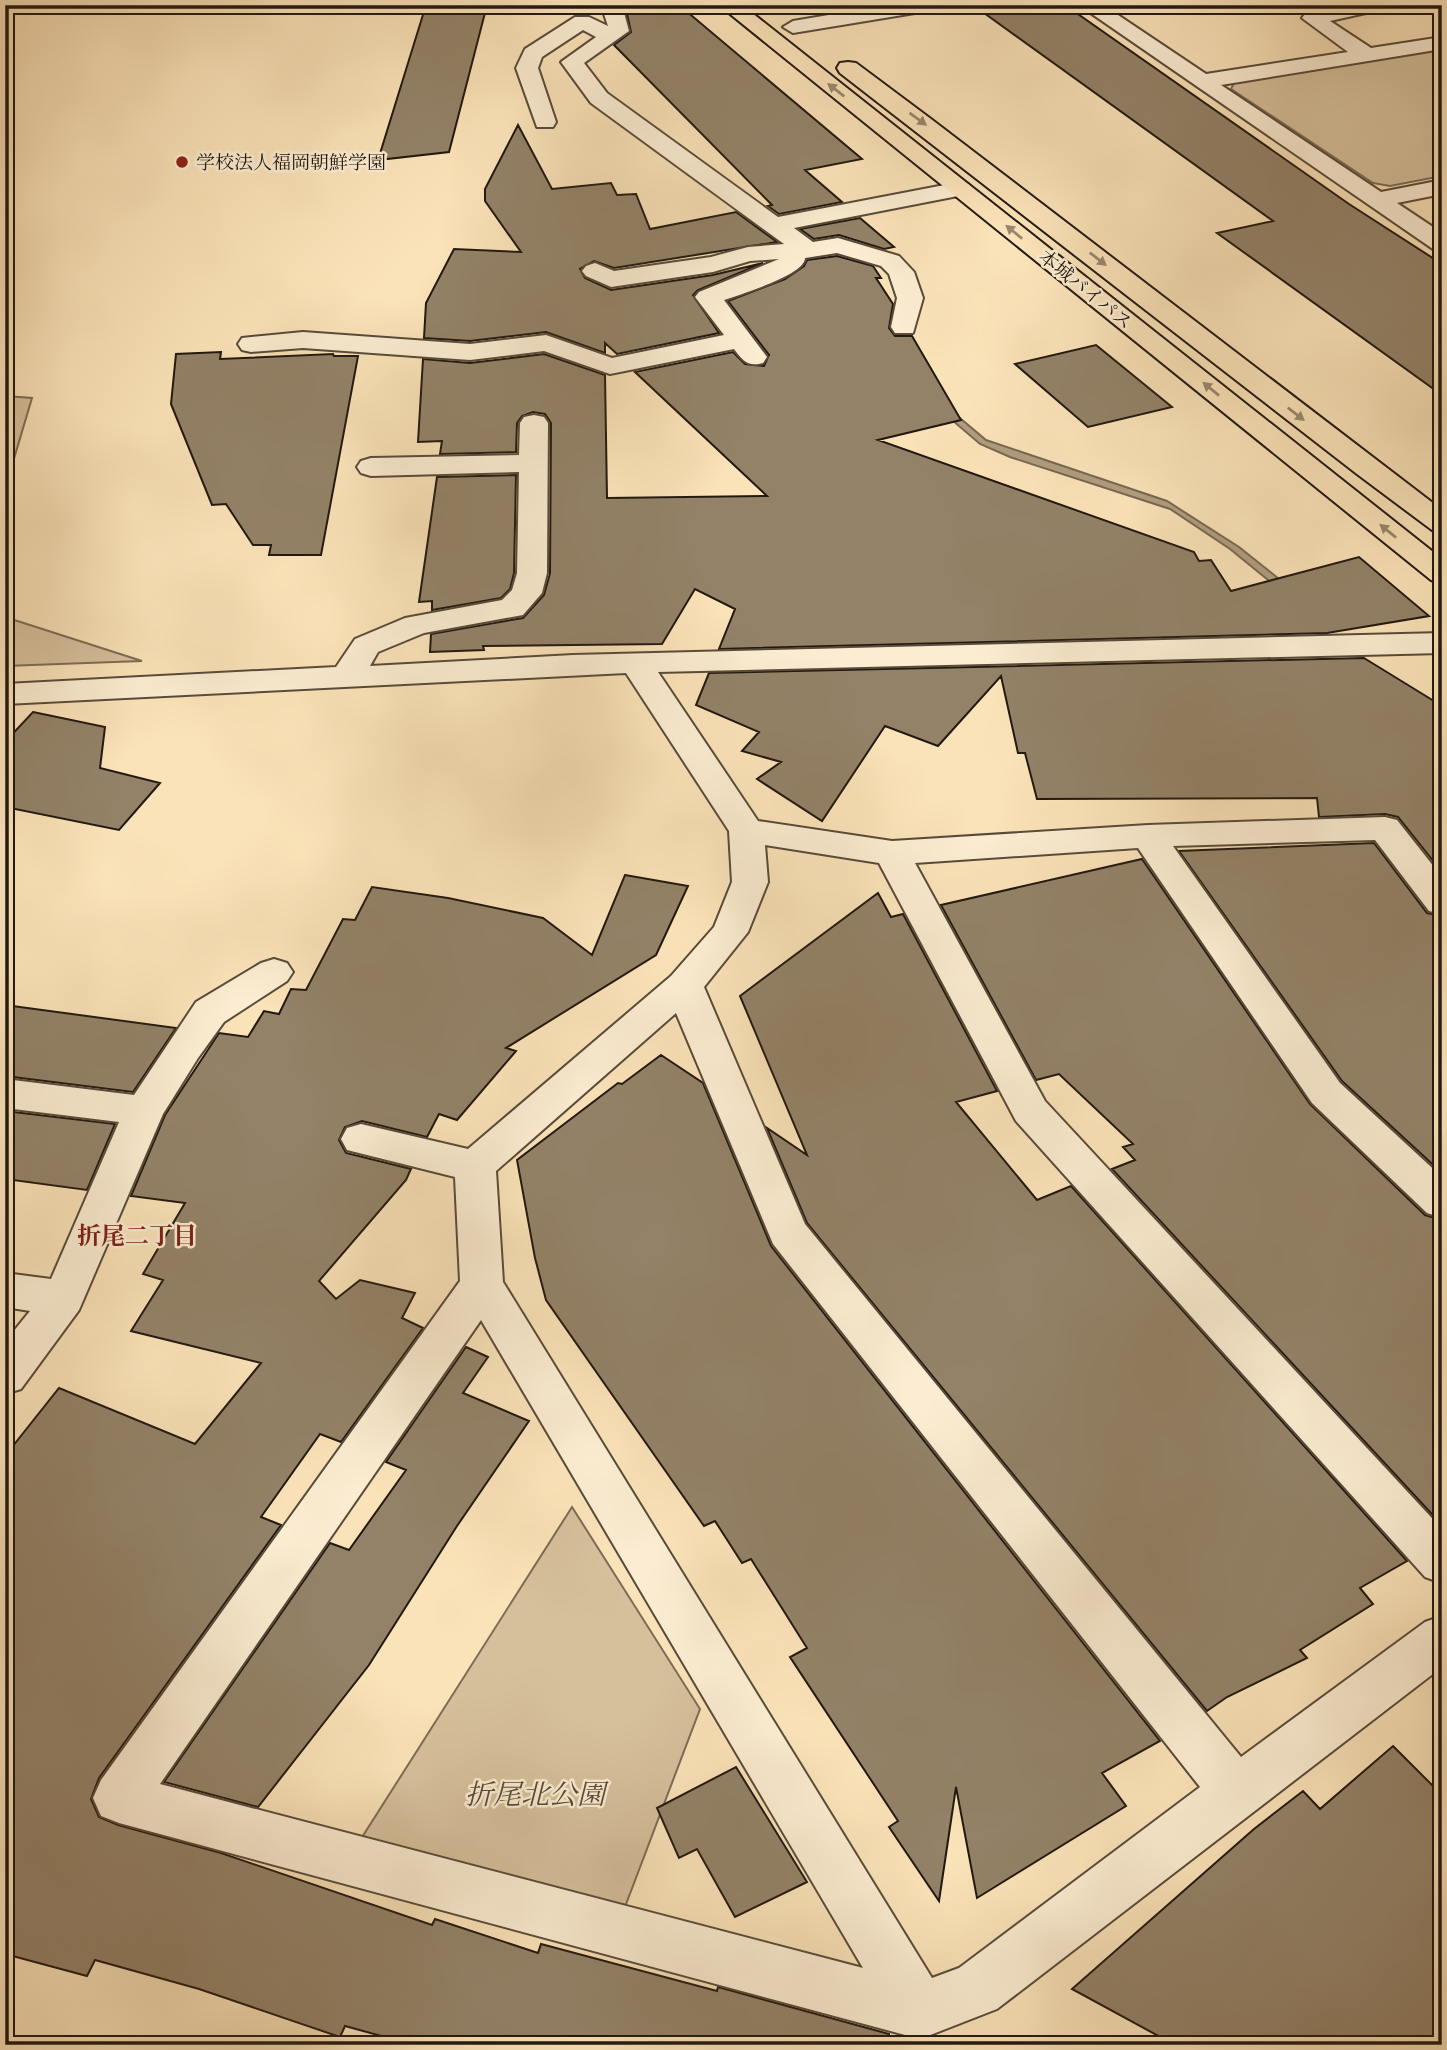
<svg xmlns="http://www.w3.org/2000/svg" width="1447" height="2050" viewBox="0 0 1447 2050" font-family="'IM FELL French Canon','Noto Serif JP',serif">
<rect width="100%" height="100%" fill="#fbe3b9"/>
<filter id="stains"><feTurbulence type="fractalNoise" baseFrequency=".00286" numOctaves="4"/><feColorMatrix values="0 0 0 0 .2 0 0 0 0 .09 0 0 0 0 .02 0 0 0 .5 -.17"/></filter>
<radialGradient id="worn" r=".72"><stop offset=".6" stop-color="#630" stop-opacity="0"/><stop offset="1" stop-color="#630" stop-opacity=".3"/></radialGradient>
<path fill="#d6c09c" stroke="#7c6c56" stroke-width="2" d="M1442 47V176L1390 186 1373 183 1231 89 1234 83Z
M5 396 32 398 5 489Z
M5 617 142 661 5 666Z
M572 1507 700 1709 609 1949 345 1864Z"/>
<path fill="#b19e80" stroke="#786853" stroke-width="2" d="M954 413 986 440 1167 501 1239 547 1337 625 1327 628 1230 549 1170 509 1010 457 980 444 945 414Z"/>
<path fill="#938268" stroke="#221810" stroke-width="2" d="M426 5H487L449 152 378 160Z
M625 5H679L862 159 805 170 842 202 779 214 768 206 772 205 614 45 631 32Z
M973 5H1065L1349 204 1442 264V395L1217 233 1273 221Z
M518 125 552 189 611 183 617 195 636 194 650 229 736 212 777 242 614 268 594 261 580 269 585 278 611 290 713 275 763 263 698 290 693 295 719 333 617 354 605 343V353L546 332 470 341 424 338 426 303 454 249 521 252 485 201V189Z
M860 218 894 247 884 249 839 235 814 239 800 229Z
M837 256 873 266 881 278H876L893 304 889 328 895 336H912L961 420 878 440 1194 552 1199 561 1211 560 1231 591 1359 557 1429 616 1327 633 719 649 735 609 695 589 662 644 483 646 484 650 430 652 431 634 523 618 544 595 550 573 551 423 545 414 533 412 522 416 517 423 516 452 440 454 442 441 418 442 423 359 470 363 544 354 605 375 607 498 767 496 635 372 733 352 745 364 764 366 769 355 728 301 785 279 804 266 807 260Z
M1096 345 1172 407 1088 427 1015 364Z
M221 352 220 359 333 354 334 356H358L321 555H269L271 545H253L226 504 212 505 171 404 176 354Z
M516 475 514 573 510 589 501 598 432 610V601L419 602 437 477Z
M1364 658 1442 706V872L1398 817 1385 814 1319 817 1317 798 1037 799 1025 753H1018L1001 676 938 746 885 726 822 821 757 779 781 762 742 751 759 732 696 705 709 673Z
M33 712 105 727 100 768 160 783 119 830 5 807V742Z
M1374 843 1427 913 1442 916V1173L1342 1081 1179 851Z
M1142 859 1310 1104 1425 1215 1442 1220V1525L1112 1169 1135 1160 1123 1147 1133 1144 1059 1074 1036 1080 941 905Z
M625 875 688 886 656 955 506 1048 516 1051 457 1120 439 1114 427 1137 362 1121 345 1127 339 1140 346 1153 411 1169 406 1180 319 1281 336 1299 360 1280 415 1293 402 1318 423 1328 341 1442 320 1434 261 1517 281 1525 99 1778 91 1799 99 1817 118 1825 221 1853 432 1925 435 1919 538 1953 541 1944 717 1991 718 1987 889 2034 888 2045H414L345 2026 340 2037 199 1989 95 1960 87 1976 5 1954V1456L59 1388 195 1444 261 1363 131 1331 163 1280 143 1274 185 1203 131 1196 165 1115 219 1033 248 1037 264 1011 279 1014 291 989 306 990 343 919 355 920 372 887 448 898 543 918 592 955Z
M878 893 891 917 903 914 997 1091 956 1102 1037 1200 1071 1186 1407 1561 1360 1588 1373 1604 1300 1650 1307 1658 1227 1697 1207 1711 807 1223 767 1128 807 1155 740 996Z
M5 1005 176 1028 133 1092 5 1076Z
M661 1055 703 1083 771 1246 1160 1741 1102 1773 1126 1806 977 1898 956 1787 939 1901 889 1827 898 1821 790 1657 807 1648 751 1559 742 1563 715 1521 704 1526 546 1300 535 1258 517 1160 618 1083 622 1084Z
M5 1111 115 1124 87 1190 5 1179Z
M466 1347 488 1357 463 1393 529 1421 457 1526 369 1665 258 1807 164 1782 330 1543 349 1550 406 1470 386 1462Z
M1393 1746 1442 1795V2045H1175L1072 1989 1254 1829 1303 1791 1320 1809Z
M736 1767 807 1882 735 1917 697 1849 679 1858 657 1808Z"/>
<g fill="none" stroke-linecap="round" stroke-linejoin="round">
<defs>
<path id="minor" d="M601 5H622L629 31 584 63 607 93 778 217 960 182 968 184 972 189 968 194 794 228 813 242 838 238 899 256 914 272 923 298 913 333H895L891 327 897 298 889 274 881 266 837 253 805 258C805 275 741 294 724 300L767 357 763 363C748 367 743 361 734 349L610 374 544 351 470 360 303 348 251 352 242 350 238 344 242 338 303 332 470 344 546 335 612 358 724 335 695 297 699 292 779 259 750 261 713 272 611 287 586 276 582 271 586 266 595 263 614 271 711 257 748 247 784 244 591 103 561 62 596 37 583 30 542 57 538 68 556 122 553 127H537L516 68 525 49 575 17H589L608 26Z
M888 5H937L927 11 793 33 783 27 793 21Z
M1079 5H1103L1206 74 1348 52 1302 18 1305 14 1345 5H1387L1384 9 1330 21 1371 48 1442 37V49L1221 85 1381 192 1442 180V194L1397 203 1442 233V251L1433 249Z
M534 415 544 417 548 423 547 573 542 593 523 615 424 633 378 652 370 666 573 655 1442 633V653L658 672 758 821 892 841 1148 825 1385 817 1397 820 1442 877V914L1429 911 1375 840 1173 846 1340 1083 1442 1177V1218L1427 1213 1312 1103 1138 848 915 863 1045 1101 1442 1529V1583L1425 1577 1016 1121 879 863 765 845 768 882 748 932 704 987 805 1224 1241 1757 1425 1622 1442 1616V1667L997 2009 920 2039 119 1823 101 1816 93 1798 101 1780 460 1281 455 1177 347 1150 341 1139 347 1128 361 1124 468 1149 671 976 714 927 732 882 729 831 626 673 5 704V684L336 667 355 639 405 618 502 600 512 590 517 573 519 472 371 476 361 473 357 467 361 461 371 458 519 455 520 423 524 417ZM676 1013 773 1244 1200 1787 959 1968 932 1978 503 1282 496 1171ZM481 1320 863 1968 160 1784Z
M274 959 287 963 293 972 287 981 224 1022 198 1058 163 1114 79 1310 21 1389 5 1394V1342L30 1311 5 1307V1273L51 1279 119 1122 5 1108V1079L134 1095 196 1002 261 963Z"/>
<path id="trunk" d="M719 5H742L1442 559V583L1431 580Z
M848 62 856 63 931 119 1442 510V533L1432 530 1357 474 840 73 837 68 840 63Z"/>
</defs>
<use href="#minor" stroke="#584b3a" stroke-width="4"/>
<use href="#trunk" stroke="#221810" stroke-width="4"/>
<use href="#minor" fill="#fcedd2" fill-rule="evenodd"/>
<use href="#trunk" fill="#fbe3b9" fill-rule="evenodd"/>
</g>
<defs><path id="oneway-solid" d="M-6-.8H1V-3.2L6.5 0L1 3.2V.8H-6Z" transform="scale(1.75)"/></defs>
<g fill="#99886d">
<use href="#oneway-solid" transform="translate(836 90) rotate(-142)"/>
<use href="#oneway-solid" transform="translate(918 119) rotate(36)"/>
<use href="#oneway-solid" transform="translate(1014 232) rotate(-141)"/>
<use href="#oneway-solid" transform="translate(1098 259) rotate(38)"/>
<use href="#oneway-solid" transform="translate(1211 389) rotate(-141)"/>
<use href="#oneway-solid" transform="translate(1296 414) rotate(38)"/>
<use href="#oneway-solid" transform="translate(1388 531) rotate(-141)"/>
</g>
<circle fill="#8f2418" stroke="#fcedd2" stroke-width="2.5" cx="182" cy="162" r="7"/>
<g text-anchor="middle" stroke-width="5" stroke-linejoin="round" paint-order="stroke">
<g font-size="19" fill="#221810" stroke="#fcedd2" text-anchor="start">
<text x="196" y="169">学校法人福岡朝鮮学園</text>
</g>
<g font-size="19" fill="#221810" stroke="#fcedd2">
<text transform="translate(1086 289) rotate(39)" y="7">本城バイパス</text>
</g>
<g font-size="24" font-weight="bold" fill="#7a1f14" stroke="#fcedd2">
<text x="137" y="1244">折尾二丁目</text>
</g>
<g font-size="28" font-style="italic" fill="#584a3a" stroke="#fcedd2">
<text x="535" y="1804">折尾北公園</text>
</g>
</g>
<rect width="1447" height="2050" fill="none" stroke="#fbe3b9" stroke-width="28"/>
<rect x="7" y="7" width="1433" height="2036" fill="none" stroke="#221810" stroke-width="3.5"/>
<rect x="14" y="14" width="1419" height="2022" fill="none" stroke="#221810" stroke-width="2"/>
<rect width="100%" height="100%" filter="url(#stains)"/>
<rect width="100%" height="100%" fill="url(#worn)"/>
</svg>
